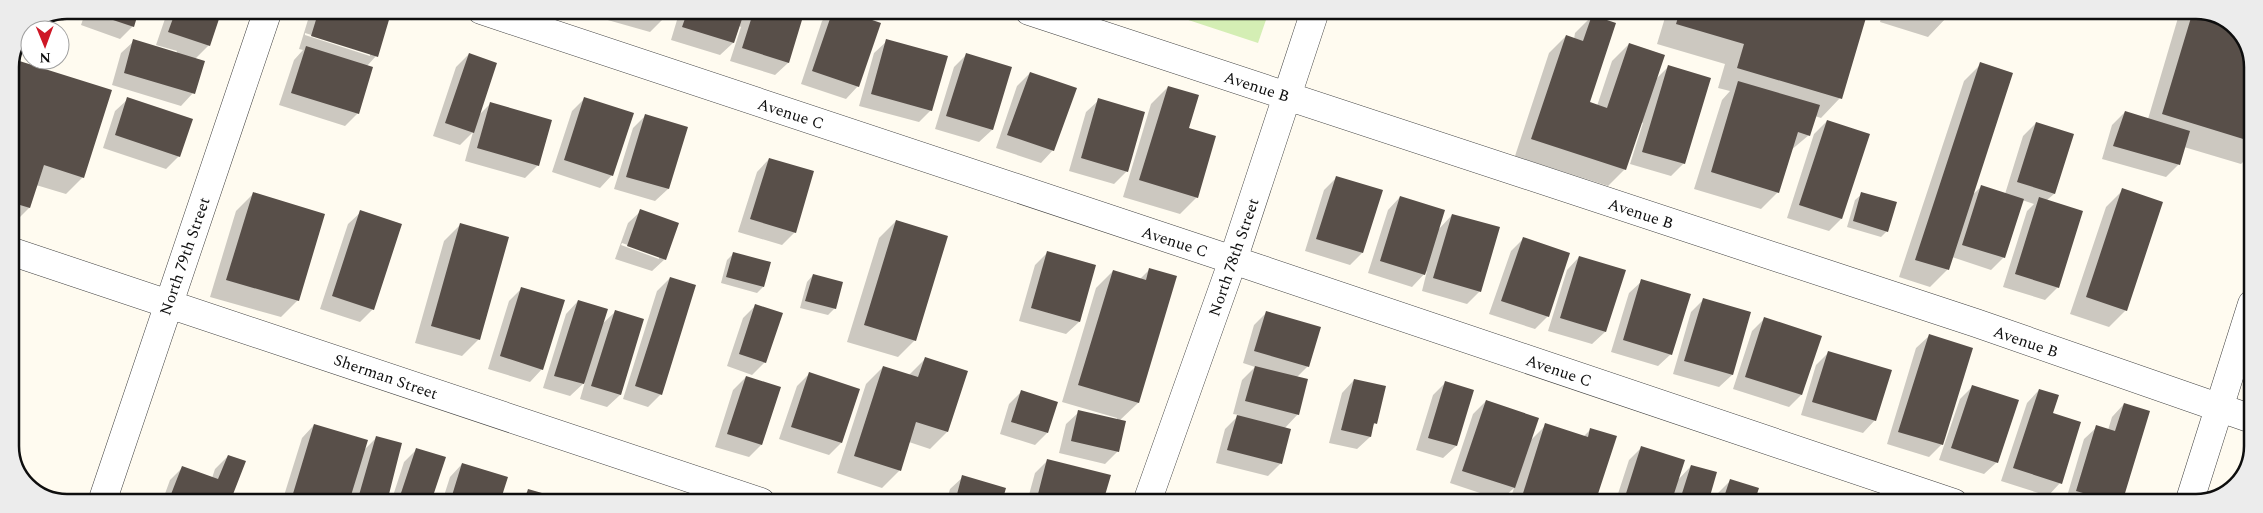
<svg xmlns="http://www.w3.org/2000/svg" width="2263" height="513" viewBox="0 0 2263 513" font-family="Spectral,serif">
<rect width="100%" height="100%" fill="#fffbf0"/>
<path fill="#d4eeb4" d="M1161 11H1269L1258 43Z"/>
<path fill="#0003" fill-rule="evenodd" d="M66 10H74L63 21 50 17Z
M86 10H138L133 26 120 39 81 25Z
M168 10H220L209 45 195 59 193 93 181 106 112 85 121 53 134 41 176 54 177 51 156 45Z
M311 10H378L376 56 367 66 358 113 345 126 279 105 294 60 303 50 299 49ZM305 33 370 53V56L305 35Z
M583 10H598L595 14Z
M607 10H665L663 19 650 32 604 19Z
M680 10H804L788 63 775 75 730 61 741 27 739 26 733 43 720 55 671 40Z
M832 10H839L858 86 846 99 801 84 822 21Z
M1505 11H1545L1535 20Z
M1667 11H1867L1840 98 1821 118 1815 116 1809 135 1790 151 1778 192 1761 209 1694 189 1722 100 1730 91 1718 88 1725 64 1657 44Z
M1883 11H1949L1947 17 1928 37 1880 22Z
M2180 11H2208L2239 29 2250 56 2243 80 2253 83V152L2241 164 2184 147 2178 165 2166 177 2102 159 2112 125 2125 112 2148 119Z
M1592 16 1588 103 1597 106 1612 61 1629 44 1655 80 1669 66 1684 163 1671 176 1630 164 1643 123 1641 122 1625 169 1608 186 1515 156 1549 53 1566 36 1574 39 1575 33Z
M887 41 931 110 919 122 859 106 874 53Z
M469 54 478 116 490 104 538 165 525 178 465 161 473 132 460 145 433 136 456 67Z
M967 54 992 130 979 142 935 129 954 67Z
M12 60 110 91 83 177 66 194 36 185 29 208 12 225 10 224V66Z
M1981 64 1971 196 1981 187 2005 194 2023 136 2036 123 2054 194 2047 200 2058 287 2045 300 2003 287 2027 211 2034 204 2022 200 2004 257 1991 270 1952 257 1947 270 1930 287 1899 277 1964 81Z
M1030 73 1053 150 1041 163 996 148 1017 86Z
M1168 87 1187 129 1197 197 1180 214 1123 197 1151 104Z
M585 98 612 175 600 188 552 172 572 111Z
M128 99 179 156 166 169 103 148 115 111Z
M1099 100 1127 171 1114 184 1069 171 1086 112Z
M645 116 686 128 668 189 655 201 614 189 633 128Z
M1827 121 1841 219 1829 231 1787 218 1814 134Z
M769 159 795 232 782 245 738 232 757 172Z
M1337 177 1362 253 1350 265 1305 251 1324 190Z
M2123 190 2126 310 2109 327 2070 314 2106 207Z
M253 194 298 300 281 317 210 297 236 211Z
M1862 194 1887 231 1881 237 1847 227 1855 200Z
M1400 197 1438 230 1452 215 1480 291 1467 304 1422 291 1427 271 1412 287 1368 273 1388 210Z
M641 211 665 259 652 271 615 259 628 223ZM622 243 659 256V259L621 245Z
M361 212 373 309 360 322 320 309 348 224Z
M896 221 915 340 898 357 847 342 879 238Z
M461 224 479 339 462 356 415 343 444 241Z
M1523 239 1548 316 1535 329 1489 314 1511 251Z
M1048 252 1079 322 1066 334 1019 321 1035 265Z
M733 254 763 287 757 293 721 283 727 260Z
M1579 257 1605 332 1592 344 1548 331 1567 270Z
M1150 269 1138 403 1119 421 1118 451 1105 464 1059 453 1066 424 1079 412 1117 421V418L1062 402 1096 288 1113 271 1140 279Z
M813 275 835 308 828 315 800 308 807 282Z
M670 278 661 394 648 407 623 399 657 291Z
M1642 281 1671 354 1658 366 1611 352 1629 293Z
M522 288 542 369 530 382 488 369 509 301Z
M1703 300 1749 312 1732 375 1719 387 1673 374 1691 312Z
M578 301 601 325 615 312 643 320 620 395 607 407 580 399 585 382 570 396 543 388 566 314Z
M756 305 765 362 752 375 727 366 743 318Z
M1266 313 1308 366 1297 377 1298 414 1284 429 1280 464 1268 476 1216 463 1225 429 1239 415 1233 414 1242 380 1255 367 1243 363 1254 325Z
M1765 318 1820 336 1801 395 1789 407 1733 389 1752 331Z
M1929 336 1942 444 1929 457 1887 444 1916 348Z
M1829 352 1875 420 1863 433 1801 415 1816 365Z
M926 358 947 432 930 449 909 442 899 471 882 488 837 473 866 384 883 367 909 375Z
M809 374 841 443 829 455 779 439 797 386Z
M746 377 761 445 749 457 715 447 733 390Z
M1354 380 1376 423 1372 426 1370 437 1357 449 1329 443 1342 393Z
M1446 382 1456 446 1443 458 1416 450 1433 395Z
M1972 387 1997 462 1984 474 1939 460 1960 399Z
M2039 390 2051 414 2060 483 2048 496 2001 481 2027 403Z
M1022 391 1047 433 1035 445 1000 434 1009 404Z
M1486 401 1530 441 1546 425 1583 437 1590 430 1594 503H1509L1514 488 1501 500 1450 483 1473 414Z
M2124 404 2121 503H2065L2084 439 2097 427 2108 430 2112 417Z
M314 425 363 451 376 438 401 444 386 502H282L302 438Z
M1641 448 1677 481 1691 466 1707 503H1615L1629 460Z
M417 449 444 458 429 502H391L404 462Z
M228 456 229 502H162L170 480 183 467 212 478 215 469Z
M1048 460 1109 476 1102 502H1027L1035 473Z
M462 464 506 477 498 502H442L450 477Z
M963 477 1004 488 1000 502H946L950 489Z
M1731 480 1752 503H1715L1718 493Z
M529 490 569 501V502H517Z"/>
<path fill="#584f49" d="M93 10H139L134 27 92 13Z
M176 10H222L210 46 168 32Z
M319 10H382L391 13 378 57 311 36Z
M633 10H667L664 20Z
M688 10H745L734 43 682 27Z
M754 10H805L789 63 742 48Z
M833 10H843L881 23 859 87 812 71Z
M1680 11H1868L1842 99 1737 68 1744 44 1676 24Z
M1929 11H1950L1948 17Z
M2193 11H2208L2239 29 2251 58 2244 79 2253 81V142L2162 114Z
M1592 15 1616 23 1590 102 1607 108 1629 43 1665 55 1626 170 1531 139 1566 35 1583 41Z
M133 39 205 61 195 94 124 73Z
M886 39 948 56 932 111 871 94Z
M306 46 373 67 359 114 291 93Z
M469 53 497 63 474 133 445 123Z
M966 53 1012 67 993 130 946 116Z
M13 59 112 90 84 178 44 165 30 208 10 202V141L16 122 10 120V66Z
M1980 62 2013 73 1949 270 1915 260Z
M1668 65 1711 78 1685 164 1642 152Z
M1030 72 1077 88 1054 151 1007 135Z
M1738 81 1820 105 1810 136 1798 132 1779 193 1711 172Z
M1168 86 1199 95 1189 128 1216 136 1198 198 1139 180Z
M127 97 193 119 180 157 115 135Z
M584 97 634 113 613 176 564 160Z
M1098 98 1145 112 1128 172 1081 158Z
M490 102 552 120 539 166 477 148Z
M2125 111 2190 131 2180 165 2113 146Z
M645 114 688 127 669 189 626 177Z
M1827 120 1870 134 1842 219 1799 205Z
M2036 122 2074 134 2055 194 2017 182Z
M769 158 814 171 796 233 750 219Z
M1336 176 1383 190 1363 253 1316 239Z
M1981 185 2024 199 2005 258 1962 245Z
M2122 188 2163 202 2127 311 2086 297Z
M253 192 325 214 299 301 226 280Z
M1861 192 1897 202 1888 232 1853 221Z
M1400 196 1445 210 1425 275 1380 261Z
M2039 197 2083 211 2059 288 2015 274Z
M640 209 679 223 666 260 627 246Z
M360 210 402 224 374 310 332 296Z
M1452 214 1500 227 1481 292 1433 278Z
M896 220 948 236 916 341 864 325Z
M460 223 509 237 480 340 431 326Z
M1523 237 1570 253 1549 317 1501 301Z
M1047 251 1096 265 1080 322 1031 308Z
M733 252 771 262 764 287 726 277Z
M1579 256 1626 270 1606 332 1560 318Z
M1149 268 1177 276 1139 403 1078 385 1113 270 1146 280Z
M813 274 843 282 836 309 805 301Z
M670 277 696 285 662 395 635 386Z
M1641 279 1691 294 1672 355 1623 340Z
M521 287 565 300 543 370 500 356Z
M1703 298 1751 312 1733 375 1684 361Z
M578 300 608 309 584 384 554 376Z
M755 304 783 313 766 363 739 354Z
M615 310 644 319 621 395 591 386Z
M1266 311 1321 327 1309 367 1254 351Z
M1764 317 1822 336 1802 395 1745 377Z
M1929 334 1973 348 1943 445 1898 432Z
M1828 351 1892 370 1876 421 1812 402Z
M925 357 968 371 948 432 916 422 901 471 854 456 883 366 918 377Z
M1255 366 1308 379 1299 415 1245 401Z
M809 372 860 389 842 443 791 427Z
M746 376 781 387 762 445 727 434Z
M1354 379 1386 386 1377 424 1374 423 1371 437 1341 430Z
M1445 381 1474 390 1457 446 1428 438Z
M1972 385 2019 400 1998 463 1951 448Z
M2039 389 2059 395 2053 413 2081 422 2062 484 2013 468Z
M1021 390 1058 402 1048 433 1011 422Z
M1486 400 1539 418 1515 488 1462 471Z
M2124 403 2150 411 2122 503H2118L2076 491 2096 425 2115 431Z
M1078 410 1126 421 1119 452 1071 441Z
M1237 415 1291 429 1282 464 1227 450Z
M1545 423 1588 437 1590 428 1617 436 1595 503H1520Z
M314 424 368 440 349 502H308L292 497Z
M376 436 402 443 387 502H357Z
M1641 446 1685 460 1671 503H1623Z
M416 448 446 457 431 502H398Z
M228 455 246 461 230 502H168L182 466 218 479Z
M1047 459 1111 475 1103 502H1071L1038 494Z
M462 463 508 477 500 502H450Z
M1691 465 1717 472 1708 503H1679Z
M962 475 1006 488 1002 502H955Z
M1730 479 1759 488 1754 503H1722Z
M528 489 570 501V502H524Z
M1360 497 1376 502V503H1358Z"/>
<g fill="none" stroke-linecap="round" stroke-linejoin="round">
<defs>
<path id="minor" d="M481 10 1233 260 1954 503
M1029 11 1976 323 2252 419
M10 251 761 502
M102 502 268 10
M1147 502 1233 260 1315 11
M2189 503 2252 304"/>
</defs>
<use href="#minor" stroke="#414141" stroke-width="29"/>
<use href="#minor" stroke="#fff" stroke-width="28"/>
</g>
<g text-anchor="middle" stroke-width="5" stroke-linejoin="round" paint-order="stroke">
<g font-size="16" fill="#0e0e0e" stroke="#fff">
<text transform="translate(1257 86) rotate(18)" y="6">Avenue B</text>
<text transform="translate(791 113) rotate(18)" y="6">Avenue C</text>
<text transform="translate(1641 213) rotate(18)" y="6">Avenue B</text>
<text transform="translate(1175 241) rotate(18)" y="6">Avenue C</text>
<text transform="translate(184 256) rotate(-71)" y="6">North 79th Street</text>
<text transform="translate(1233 257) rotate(-71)" y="6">North 78th Street</text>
<text transform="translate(2026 341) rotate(19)" y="6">Avenue B</text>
<text transform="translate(1559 370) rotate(19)" y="6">Avenue C</text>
<text transform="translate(386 376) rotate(19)" y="6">Sherman Street</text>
</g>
</g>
<path d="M0 0H2263V513H0ZM67 19H2196A48 48 0 0 1 2244 67V446A48 48 0 0 1 2196 494H67A48 48 0 0 1 19 446V67A48 48 0 0 1 67 19Z" fill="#ececec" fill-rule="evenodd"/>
<path fill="none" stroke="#0e0e0e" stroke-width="2.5" d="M67 19H2196A48 48 0 0 1 2244 67V446A48 48 0 0 1 2196 494H67A48 48 0 0 1 19 446V67A48 48 0 0 1 67 19Z"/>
<g transform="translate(45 45) rotate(179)"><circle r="24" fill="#ffffff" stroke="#9f9f9f"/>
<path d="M0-4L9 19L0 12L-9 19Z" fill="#ce1726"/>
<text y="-8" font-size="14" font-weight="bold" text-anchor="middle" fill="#0e0e0e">N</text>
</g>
</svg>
